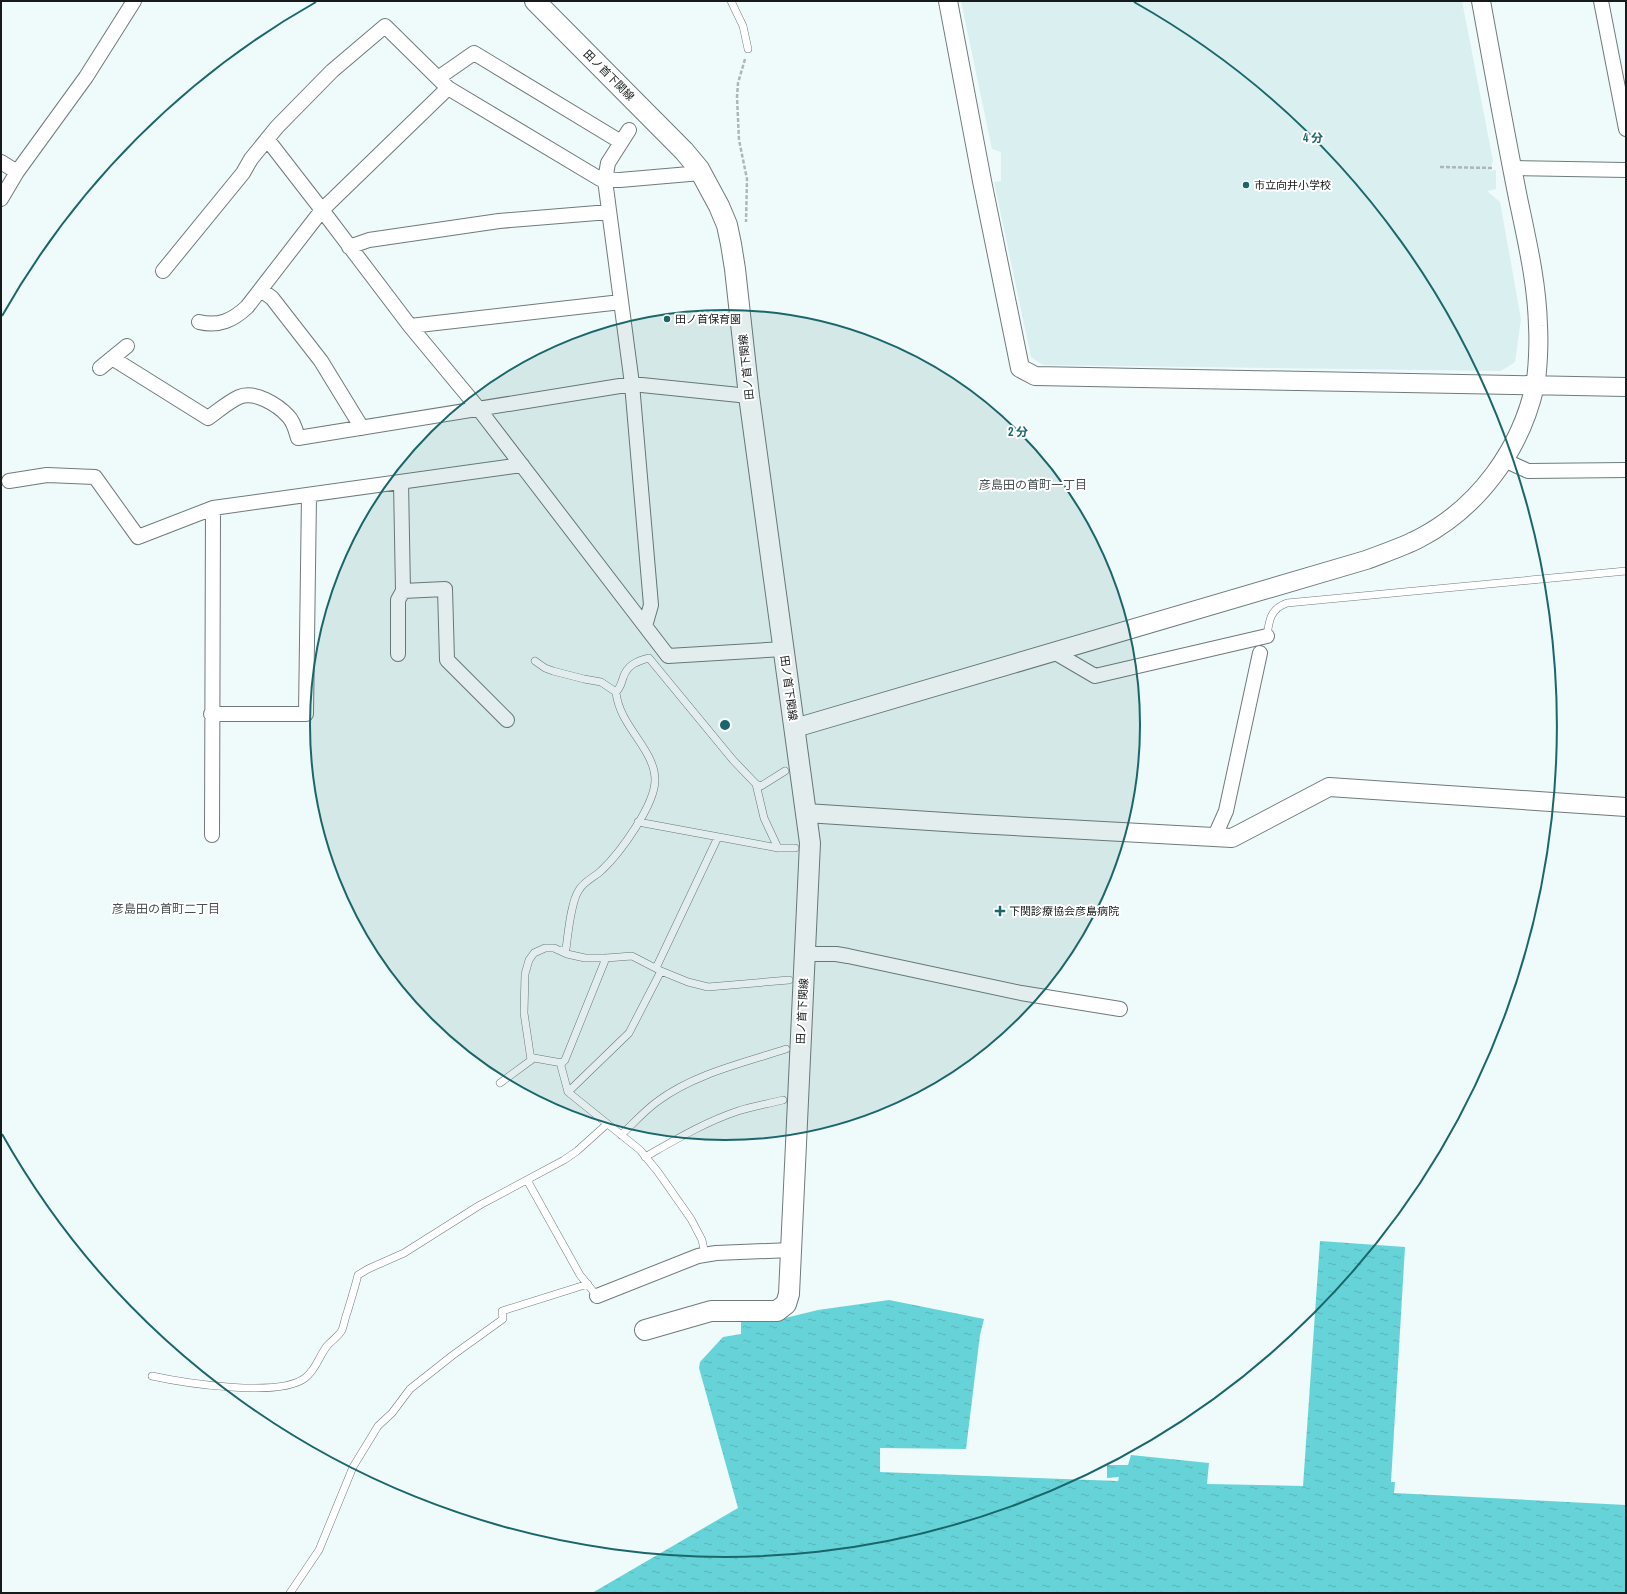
<svg xmlns="http://www.w3.org/2000/svg" width="1627" height="1594" viewBox="0 0 1627 1594" font-family="'Archivo Narrow','Noto Sans JP',sans-serif">
<defs>
<pattern id="water-ripples" width="26" height="14" patternUnits="userSpaceOnUse"><rect width="26" height="14" fill="#66d3d8"/><path d="M2 4q2-2 4 0t4 0M15 11q2-2 4 0t4 0" fill="none" stroke="#58b5b9"/></pattern>
</defs>
<rect width="100%" height="100%" fill="#effafa"/>
<path fill="#daeff0" d="M961 1H1462L1493 161 1489 171 1496 170V189L1487 191 1500 202 1521 319 1515 362 1501 371 1043 365 1031 357 994 182 1001 181V152L992 149Z"/>
<path fill="url(#water-ripples)" d="M1320 1241 1405 1247 1391 1482H1395L1394 1493 1626 1505V1593H592L738 1508 699 1368 700 1362 723 1337 741 1334V1319H781L818 1310 889 1300 984 1319 980 1335 966 1449 880 1448V1472L1118 1481 1119 1477 1107 1478V1465H1128L1131 1455 1209 1463 1207 1484 1303 1486Z"/>
<g fill="none" stroke-linecap="round" stroke-linejoin="round">
<defs>
<path id="service" d="M731 1 743 26 748 49
M1267 636C1269 621 1270 609 1287 603L1626 571
M535 661 545 668 553 671 584 679 601 682 616 692C621 687 621 684 623 678 627 665 637 661 649 658L733 760 756 784 761 786 785 771
M756 784 764 818 778 848
M638 822 778 848H795
M562 951 566 949C568 934 571 901 579 890 584 881 595 877 602 870 620 853 655 805 655 780 655 749 619 726 616 692
M656 968 718 837
M531 1060 524 1013 525 974 529 960 534 953 545 948H554L567 954 585 958H606L632 956 661 971 688 982 708 987 789 980
M562 1063 565 1060 606 958
M500 1083 534 1058 562 1063 561 1066 568 1092 640 1150 658 1172 691 1219 702 1240 705 1254
M568 1092 629 1033 661 971
M621 1135C633 1124 644 1111 658 1101 694 1074 743 1063 786 1049
M645 1157C675 1140 705 1122 738 1111 752 1106 768 1104 783 1100
M527 1180 580 1275 597 1296
M152 1376C184 1383 279 1398 305 1378 316 1370 319 1356 327 1346 332 1340 338 1337 342 1330 344 1325 345 1318 347 1313 351 1300 355 1287 358 1275L368 1269 404 1253 480 1205 564 1160 577 1151 607 1124
M290 1593 319 1550 353 1467 378 1426 392 1413 410 1389 453 1355 503 1319 502 1311 588 1284"/>
<path id="minor" d="M1601 1 1626 129
M438 78 474 53 621 142
M629 130 608 163 605 180 632 384 651 605 645 626
M267 139 322 210 410 326 478 408 668 656 784 649
M1 162 17 172
M1512 168 1626 170
M1 199 17 172 86 77 134 1
M349 247 369 240 499 221 609 212
M163 271 243 173 251 159 277 127 332 71 385 26 448 88 600 179 620 180 701 173
M261 290 272 298 321 361 362 428
M199 322C219 327 233 320 247 307L322 210 448 88
M410 326 621 302
M112 358 208 418C218 411 228 402 239 397 254 390 278 405 288 416 294 422 296 431 298 438L632 384 749 396
M100 368 127 346
M1504 460 1528 471 1626 470
M9 481 47 475 95 477 138 537 213 508 522 465
M401 482 403 591 445 589 447 660 507 720
M1054 652 1095 676 1267 636
M398 654V600L403 591
M211 714H306L309 495
M212 835 213 508
M1214 838 1226 811 1260 653
M805 954H836L848 956 1021 993 1120 1009
M597 1296 698 1256 716 1253 791 1250"/>
<path id="tertiary" d="M948 1 982 181 1020 368 1035 376 1626 387
M795 728 1366 560C1384 553 1403 547 1420 538 1479 507 1521 449 1535 385 1538 371 1539 341 1538 326 1537 283 1527 241 1518 198 1505 133 1493 67 1481 1
M806 813 976 824 1232 838 1329 787 1626 807"/>
<path id="secondary" d="M535 1 684 151 699 169 719 206 727 225 731 244 735 269 749 396 810 843 789 1294 786 1304 777 1311H711L645 1330"/>
</defs>
<use href="#service" stroke="#707a7a" stroke-width="8"/>
<use href="#minor" stroke="#707a7a" stroke-width="16"/>
<use href="#tertiary" stroke="#707a7a" stroke-width="20"/>
<use href="#secondary" stroke="#707a7a" stroke-width="22"/>
<path stroke="#aeb6b6" stroke-width="2.5" stroke-dasharray="4 2" stroke-linecap="butt" d="M745 59 738 83 737 97 739 140 747 179 746 222
M1440 167 1494 168"/>
<use href="#service" stroke="#fff" stroke-width="7"/>
<use href="#minor" stroke="#fff" stroke-width="14"/>
<use href="#tertiary" stroke="#fff" stroke-width="18"/>
<use href="#secondary" stroke="#fff" stroke-width="20"/>
</g>
<circle cx="725" cy="725" r="415" fill="#1a676b" fill-opacity=".12"/>
<g fill="none" stroke="#1a676b" stroke-width="2">
<circle cx="725" cy="725" r="415"/>
<path d="M2 316A831 831 0 0 1 316 2M1134 2A831 831 0 1 1 2 1134"/>
</g>
<g fill="#1a676b" stroke="#fff" stroke-width="1.5">
<circle cx="1246" cy="185" r="4"/>
<circle cx="667" cy="319" r="4"/>
<path d="M998 905h4v4h4v4h-4v4h-4v-4h-4v-4h4z"/>
</g>
<g text-anchor="middle" stroke-width="4" stroke-linejoin="round" paint-order="stroke">
<g font-size="11" fill="#161a1a" stroke="#fff">
<text transform="translate(609 75) rotate(45)" y="4">田ノ首下関線</text>
<text transform="translate(746 367) rotate(-96)" y="4">田ノ首下関線</text>
<text transform="translate(789 688) rotate(82)" y="4">田ノ首下関線</text>
<text transform="translate(802 1011) rotate(-87)" y="4">田ノ首下関線</text>
</g>
<g font-size="11" fill="#161a1a" stroke="#fff" text-anchor="start">
<text x="1254" y="189">市立向井小学校</text>
<text x="675" y="323">田ノ首保育園</text>
<text x="1009" y="915">下関診療協会彦島病院</text>
</g>
<g font-size="12" fill="#475051" stroke="#fff">
<text x="1033" y="489">彦島田の首町一丁目</text>
<text x="166" y="913">彦島田の首町二丁目</text>
</g>
</g>
<circle cx="725" cy="725" r="6" fill="#1a676b" stroke="#fff" stroke-width="2"/>
<g font-size="12" text-anchor="middle" font-weight="bold" fill="#1a676b" stroke="#fff" stroke-width="4" stroke-linejoin="round" paint-order="stroke">
<text x="1313" y="142">4 分</text>
<text x="1018" y="436">2 分</text>
</g>
<rect width="1627" height="1594" fill="none" stroke="#161a1a" stroke-width="4"/>
</svg>
